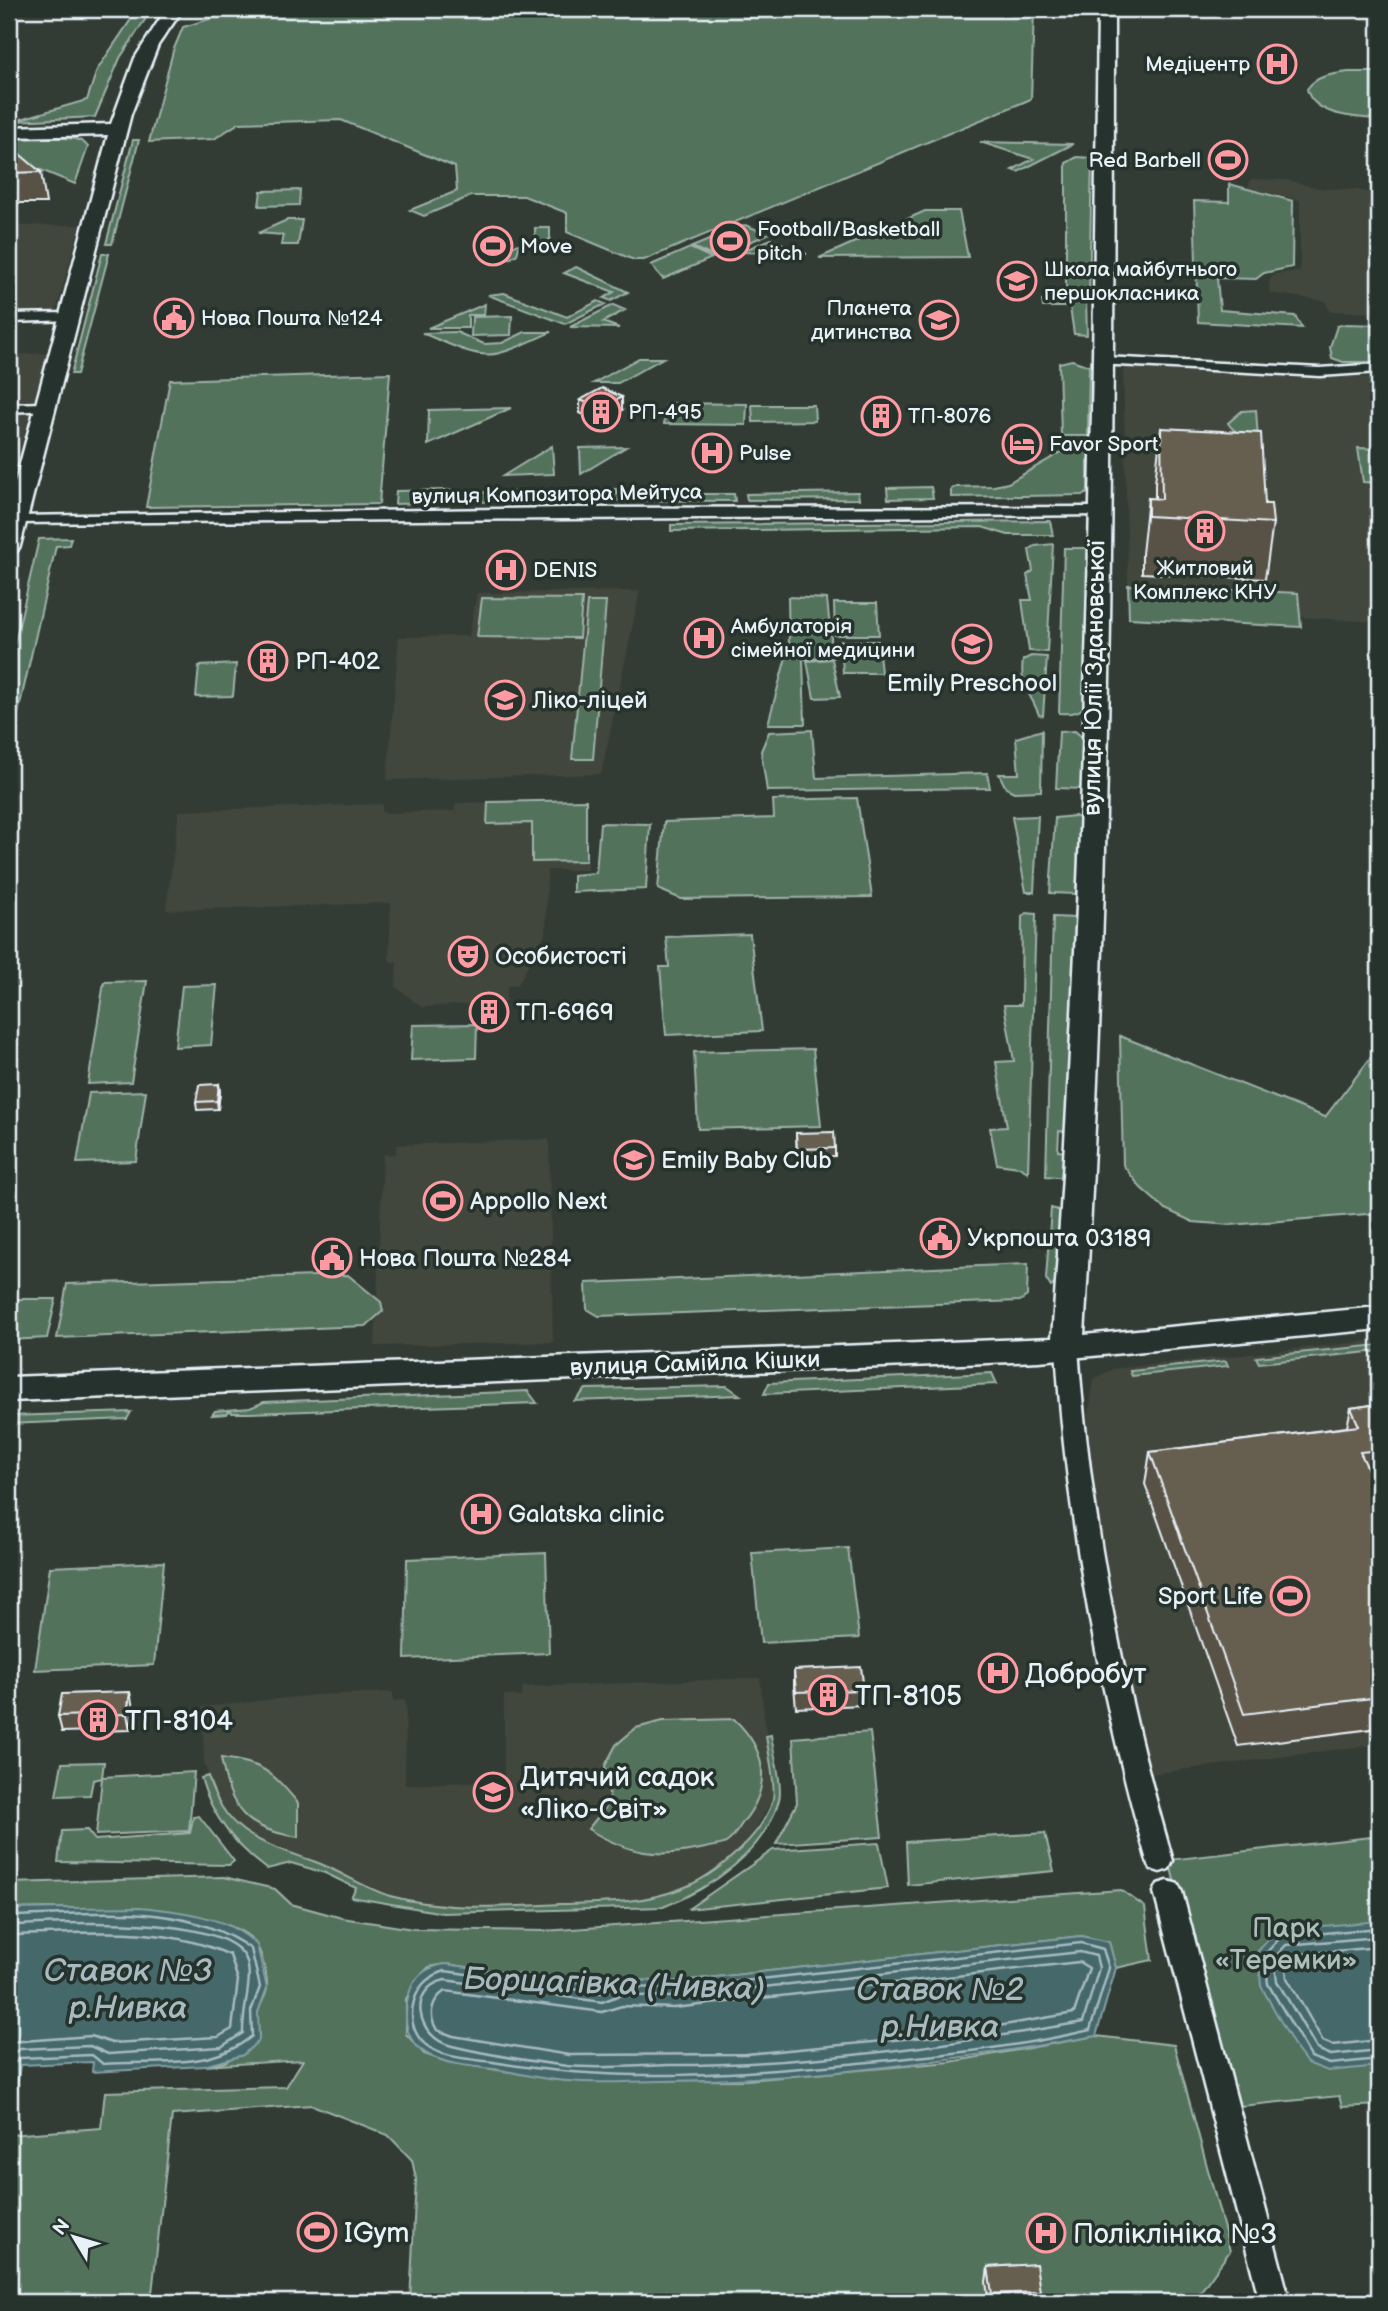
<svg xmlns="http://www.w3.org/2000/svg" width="1388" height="2311" viewBox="0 0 1388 2311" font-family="'Balsamiq Sans',sans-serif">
<rect width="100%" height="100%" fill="#333c34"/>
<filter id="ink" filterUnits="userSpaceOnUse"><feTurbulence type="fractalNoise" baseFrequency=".0143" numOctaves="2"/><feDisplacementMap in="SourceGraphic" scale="14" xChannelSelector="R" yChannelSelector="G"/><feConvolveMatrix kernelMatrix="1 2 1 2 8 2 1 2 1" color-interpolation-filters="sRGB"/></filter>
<g filter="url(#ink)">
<path fill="#42463c" d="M1190 9H1379V15Z
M1251 179 1287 180 1318 188 1358 190 1379 195V313L1329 311 1326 301 1270 293 1269 281 1275 274 1300 271V200L1248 188Z
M80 225 55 315 9 317V226Z
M48 353 19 452 9 455V355Z
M1123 366 1379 378V622L1300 617 1301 627 1129 618Z
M640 591 601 774 387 780 399 637 469 636 477 593Z
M586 800 587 870H547L546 933 518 984 507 987 506 1002 421 1007 396 987 397 963 389 961 391 903 166 910 179 811 382 804V813L455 811 456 803Z
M549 1139 553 1342 375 1346 383 1155 396 1154 397 1145Z
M1379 1340V1744L1143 1775 1112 1631 1086 1434 1094 1379 1113 1369Z
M760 1678 773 1798 748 1842 712 1874 680 1889 632 1901 482 1907 436 1904 389 1895 314 1861 260 1843 231 1821 216 1801 204 1762 202 1707 316 1695 393 1692V1701L406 1700 405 1785 504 1780V1695L522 1697V1687Z"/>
<path fill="#52725b" stroke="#9db2aa" stroke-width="2" d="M138 9H152L120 58 95 117 14 121 87 100 97 70Z
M242 9H1034L1031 99 644 260H634L567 232V213L524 196H471L424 216 410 210 457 191 455 167 341 120 239 123 214 139 149 142 173 51 183 27Z
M1348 72H1379V119C1357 118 1313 116 1307 89 1317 75 1333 74 1348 72Z
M57 138C67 138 81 137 88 147L75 184 9 157V139Z
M133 140H139L112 244H106Z
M980 142 1073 144 1018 172 1012 170 1033 159Z
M1077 157 1092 158 1089 296 1066 295V163Z
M1229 184 1293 201 1292 267 1264 273 1256 279 1217 278 1220 310 1295 316 1302 328 1198 322 1194 201 1229 202Z
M300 190 299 205 259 206 261 191Z
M925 211H959L968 257 819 258Z
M287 220H302L298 245H281L283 235 258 233Z
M745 225 768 234 715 257 692 247Z
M535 228H550V240L519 247 517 254 511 258 493 259V255L535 237Z
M771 239 807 254 740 252Z
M690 248 712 258 663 279 651 265Z
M102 254H109L77 374H71Z
M576 267 628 292 611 301 604 298 614 292 564 273Z
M504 293 567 317 598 301 605 304 565 324 488 295Z
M1086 299 1087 335 1074 334 1070 307H1043L1042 300Z
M485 304 484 315H468V328H428Z
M613 305 625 310 603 322 619 328 570 327Z
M512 316 511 335 471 336 472 317Z
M1346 324 1379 325V362H1343L1332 358 1330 347 1337 326Z
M456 332 484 344 502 343 525 332H551C483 363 490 361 422 333Z
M639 358H663L618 383H594Z
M1072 360 1089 366 1088 436H1061L1059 363Z
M390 373 379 504 146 507 170 380Z
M666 403 747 404 746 425 664 424Z
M752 405H814L815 421 753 422Z
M511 408 428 445 429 410Z
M1256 410 1258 439C1245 437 1235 434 1228 423L1242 411Z
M552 446 554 474 503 476Z
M626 447 581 474 580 448Z
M1358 448 1379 449V483L1363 482Z
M1067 449 1088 452V493L1083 495 951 497V489L955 487 994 486 1008 483Z
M931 487 933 498 888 499 887 488Z
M616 489 617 494H734L735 501 580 500 581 491Z
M447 490 464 493 548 491 549 500 395 504 396 491Z
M858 492 859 499 747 500 746 494Z
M1050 521 1053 535H1008L982 527 671 531V525Z
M71 538 69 545 56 546 9 753V668L39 539Z
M1053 544 1047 652 1029 651 1022 600H1032L1027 575 1033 571 1029 550 1035 546Z
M1064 548H1092L1088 705C1078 713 1071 714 1059 713Z
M1128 585 1298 593 1301 627 1129 618Z
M788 597 827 599 833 658 803 659 805 724H768L789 646Z
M482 598 582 599 579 638 477 637Z
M587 602H606L593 759H572Z
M834 603H877L879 635H835Z
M841 641H878L881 673H843Z
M1031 656 1047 657 1043 716 1039 715C1031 693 1019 687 1023 660Z
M832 659 840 697 814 698 807 661Z
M236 664 233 696 196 697 199 666Z
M812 730 816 778 987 773 990 788 767 791 761 751 769 732Z
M1042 730 1041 791 1014 792 1006 788 999 774H1019L1016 738Z
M1075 731 1083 738V789L1056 788 1059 732Z
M857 798 872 897 681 899 658 889 664 822 774 818 773 800Z
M586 800V861L532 862V823L487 824 488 802Z
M1038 816 1034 892H1026L1012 817Z
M1075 816 1081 819 1076 894 1050 893 1055 818Z
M600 823 650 824 646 889 573 892V875L596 873Z
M1026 913 1036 914 1028 1172 1019 1167 997 1164 990 1128 1007 1127 996 1062 1014 1061 1004 1005H1021L1022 917Z
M1053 917 1076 918 1071 1132 1059 1131 1058 1151 1069 1152 1068 1178 1046 1176Z
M750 934 762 1031 666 1035 660 967H669L666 937Z
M147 981 131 1082 88 1084 104 982Z
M217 985 211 1045 175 1047 182 986Z
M477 1024 476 1058 411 1060 413 1025Z
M1120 1036 1325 1117 1379 1047V1213L1230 1225 1193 1222 1165 1209 1141 1188 1123 1165Z
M813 1049 821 1126 698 1129 694 1052Z
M146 1091 136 1161 77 1163 89 1093Z
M1051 1208 1065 1212 1060 1279 1051 1287 1046 1279Z
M1028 1264 1027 1296 1020 1301 599 1316 587 1309 586 1283Z
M348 1275 381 1302 383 1311 366 1326 57 1338 67 1284Z
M9 1299H56L47 1338 9 1340Z
M1379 1345V1351L1259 1363 1256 1357Z
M1226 1361 1228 1366 1132 1376 1130 1371Z
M992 1373 997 1384 764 1394 769 1383Z
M727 1386 740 1395 575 1401 586 1389Z
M528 1391 537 1403 249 1413H232L231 1410 226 1414 212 1415 215 1411 250 1408 264 1402Z
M131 1412 127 1419 9 1424V1416Z
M848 1548 859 1638 761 1643 752 1553Z
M546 1553 549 1653 405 1659 407 1559Z
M164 1562 154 1665 35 1670 50 1567Z
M734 1719C767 1750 772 1787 743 1822 739 1828 733 1839 726 1843 721 1846 711 1846 705 1848 658 1859 629 1854 588 1829L610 1802 605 1766 616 1745 636 1728 663 1721Z
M870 1732 882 1837 776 1844 797 1803 793 1738Z
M771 1735C773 1751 783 1786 779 1800 765 1852 710 1889 663 1907L443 1913 351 1897 356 1888 325 1873 291 1863 267 1869C235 1845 212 1817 201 1778L208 1776C226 1835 260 1842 313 1861 339 1870 363 1888 390 1896 445 1911 503 1907 560 1904 600 1903 641 1904 680 1889 714 1877 764 1835 773 1799 776 1786 768 1751 766 1736Z
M221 1758C263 1763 271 1771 298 1803V1837C244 1829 231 1810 221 1758Z
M104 1762 102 1777 194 1772 189 1831 96 1835 102 1778 93 1780 90 1795 56 1796 62 1763Z
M199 1816 234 1861 229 1865 58 1862 62 1831 87 1830 95 1840 190 1833 193 1817Z
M1045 1833 1054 1871 908 1885 906 1842Z
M1379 1836V2105L1342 2107 1339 2096 1231 2107 1169 1860Z
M879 1843 888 1888 688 1909 773 1850Z
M224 1877 275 1889 291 1904 342 1918 413 1929 544 1931 1121 1890 1145 1907 1152 1960 1116 1968 1109 1942 1081 1936 672 1982 616 1979 602 1986 446 1964 429 1967 416 1980 406 1999V2034L424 2054 447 2062 568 2081 747 2080 950 2062 1096 2036 1174 2045 1230 2251 1193 2302H451V2299L410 2302 416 2179 412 2160 388 2135 312 2105 172 2115 151 2302H9V2135L101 2128 105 2092 286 2087 303 2060 204 2066 225 2062 259 2040C259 2031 257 2021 258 2013 259 2004 267 1996 267 1988 268 1978 262 1954 257 1946 234 1901 56 1908 9 1909V1883Z"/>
<path fill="#45686b" stroke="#869fa3" stroke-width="2" d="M140 1907C180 1911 228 1916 257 1945L267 1988 258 2012 259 2040 243 2055 204 2066 92 2072 93 2062 20 2065 13 2113H9V1909Z
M1379 1921V2066L1328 2071 1307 2063 1295 2047 1261 1986 1258 1951 1277 1930Z
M1081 1936 1109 1942 1116 1968 1096 2036C951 2061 811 2080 663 2081 632 2081 599 2084 568 2081 545 2080 522 2074 500 2070 463 2064 405 2065 406 2016 406 1988 416 1968 446 1964L602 1986 616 1979 672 1982Z"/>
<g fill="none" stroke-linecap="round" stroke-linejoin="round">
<path stroke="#a7bac0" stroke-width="2.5" d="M9 1916C89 1915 182 1899 251 1949L260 1987 251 2011 252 2036C210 2071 155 2060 103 2064L92 2055 20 2058 13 2064 9 2096
M9 1925C55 1924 225 1912 246 1959 254 1979 242 2009 243 2033L221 2047 108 2054 90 2046 20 2049 9 2055
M1379 1928 1281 1937 1265 1954 1268 1984 1311 2057 1330 2064 1379 2059
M9 1935C84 1934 159 1923 230 1955L238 1980 232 2029 218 2037 112 2043 91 2036 9 2042
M1379 1937 1286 1945 1274 1958 1277 1981 1317 2049 1331 2055 1379 2050
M1081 1943 1103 1949 1109 1968 1090 2030C1010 2049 929 2056 848 2064 726 2075 615 2083 493 2062 465 2058 421 2059 413 2024 410 2010 414 1995 423 1984 429 1977 436 1974 445 1971L602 1993 618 1986 672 1989Z
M1379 1947 1291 1955 1285 1961 1287 1978 1323 2041 1333 2045 1379 2040
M1080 1952 1096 1956 1099 1968 1083 2022C945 2046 808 2065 668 2065 635 2066 600 2069 567 2066 529 2061 489 2055 452 2046 416 2038 407 1988 445 1980L602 2002 620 1995 673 1997Z
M1079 1962 1089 1968 1074 2013 946 2035 746 2054 569 2055 453 2036 437 2030C428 2016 431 2000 445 1991L602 2012 622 2006 674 2008Z"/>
<defs>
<path id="street" d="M70 313 75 314V320L9 322V314Z
M1104 357 1320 368 1379 364V372L1320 376 1099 364V358Z
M44 403 51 407 49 410 9 412V404Z
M1099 507 1107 512 1105 515 9 523V518L15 516 569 508Z
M1067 1340 1075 1342 1078 1348C1090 1521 1125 1695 1173 1861L1169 1869 1160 1872 1151 1869 1147 1861C1100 1695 1066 1521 1056 1348L1059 1342Z
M1168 1881 1178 1884 1182 1892 1290 2302H1260L1154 1892 1158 1884Z"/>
<path id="secondary" d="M166 9H183L158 45 131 114 20 546 17 551 9 553V505L108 135 9 137V127L111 124 135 58Z
M1098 9H1114C1114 451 1111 894 1084 1335L1379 1307V1329L1039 1361 9 1401V1377L1052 1338C1085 896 1093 452 1098 9Z"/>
</defs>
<use href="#street" stroke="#e8f1f8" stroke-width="5"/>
<use href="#secondary" stroke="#e8f1f8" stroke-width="5"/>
<use href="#street" fill="#26332d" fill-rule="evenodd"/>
<use href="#secondary" fill="#26332d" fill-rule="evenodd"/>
</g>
<path fill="#585145" stroke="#e8f1f8" stroke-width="2" d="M9 152 41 172 46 203H9Z
M580 400 622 410 601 422 580 413Z
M1161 428 1265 504 1273 523 1265 579 1142 573V554L1148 498 1155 499V483Z
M219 1084 220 1092 218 1109 197 1110 196 1102Z
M796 1133 835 1148V1156L797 1157Z
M1379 1404V1481H1374L1379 1492V1728L1238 1746 1145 1484 1150 1452 1347 1427 1351 1408Z
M794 1670 864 1690 863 1705 796 1708 794 1686Z
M133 1708 130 1730 62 1732 58 1716Z
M988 2267 1040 2292 1039 2302H989L986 2282Z"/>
<path fill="#474238" stroke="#e8f1f8" stroke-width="2" d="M622 397V410L601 422 600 408Z
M219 1084 220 1092 218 1109 217 1101Z
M130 1692 133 1708 130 1730 127 1714Z"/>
<path fill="#665e50" stroke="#e8f1f8" stroke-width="2" d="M16 151 41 172 9 173V152Z
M602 388 622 397 600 408 580 400Z
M1161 428 1261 433 1265 504H1271L1273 523 1148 516V498L1162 499Z
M219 1084 217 1101 196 1102 199 1085Z
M834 1132 835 1148 797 1149 796 1133Z
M1379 1404V1450L1360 1452 1379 1492V1697L1244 1714 1150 1452 1359 1426 1351 1408Z
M861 1667 864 1690 796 1692 794 1670Z
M130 1692 127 1714 58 1716 62 1694Z
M1036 2264 1040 2292 992 2294 988 2267Z"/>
</g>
<defs>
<symbol id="hospital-ring" viewBox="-11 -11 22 22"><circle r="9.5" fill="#26332d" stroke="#ff9aa2" stroke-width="1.5"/><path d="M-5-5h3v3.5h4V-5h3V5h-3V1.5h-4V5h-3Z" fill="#ff9aa2"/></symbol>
<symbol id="stadium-ring" viewBox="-11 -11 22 22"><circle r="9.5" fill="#26332d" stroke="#ff9aa2" stroke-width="1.5"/><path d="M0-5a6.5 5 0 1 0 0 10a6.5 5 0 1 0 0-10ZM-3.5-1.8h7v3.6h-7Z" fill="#ff9aa2"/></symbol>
<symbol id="school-ring" viewBox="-11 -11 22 22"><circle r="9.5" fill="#26332d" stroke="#ff9aa2" stroke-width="1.5"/><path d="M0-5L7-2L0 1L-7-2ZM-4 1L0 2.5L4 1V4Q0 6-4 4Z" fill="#ff9aa2"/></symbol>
<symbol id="civic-ring" viewBox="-11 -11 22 22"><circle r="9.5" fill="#26332d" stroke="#ff9aa2" stroke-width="1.5"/><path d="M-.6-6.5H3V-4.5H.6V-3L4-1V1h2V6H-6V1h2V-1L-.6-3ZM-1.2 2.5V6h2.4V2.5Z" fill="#ff9aa2"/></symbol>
<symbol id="building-ring" viewBox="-11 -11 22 22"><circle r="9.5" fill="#26332d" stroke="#ff9aa2" stroke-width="1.5"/><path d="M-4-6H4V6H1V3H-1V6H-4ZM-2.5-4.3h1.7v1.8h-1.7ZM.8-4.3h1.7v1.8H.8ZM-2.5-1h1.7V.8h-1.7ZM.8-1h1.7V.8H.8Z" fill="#ff9aa2"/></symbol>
<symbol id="hotel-ring" viewBox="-11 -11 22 22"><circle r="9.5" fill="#26332d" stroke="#ff9aa2" stroke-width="1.5"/><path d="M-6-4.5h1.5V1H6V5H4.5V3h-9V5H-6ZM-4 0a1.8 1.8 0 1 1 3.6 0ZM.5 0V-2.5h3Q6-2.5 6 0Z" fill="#ff9aa2"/></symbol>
<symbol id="theatre-ring" viewBox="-11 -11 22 22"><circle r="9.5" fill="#26332d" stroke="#ff9aa2" stroke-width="1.5"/><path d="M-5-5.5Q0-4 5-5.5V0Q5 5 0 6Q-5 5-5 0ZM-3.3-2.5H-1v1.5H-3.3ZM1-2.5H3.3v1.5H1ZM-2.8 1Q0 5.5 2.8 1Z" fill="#ff9aa2"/></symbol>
</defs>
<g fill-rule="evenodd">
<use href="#hospital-ring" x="1255" y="42" width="44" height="44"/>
<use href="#stadium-ring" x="1206" y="138" width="44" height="44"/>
<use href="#stadium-ring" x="708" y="219" width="44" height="44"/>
<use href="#stadium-ring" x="471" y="224" width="44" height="44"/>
<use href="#school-ring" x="995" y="259" width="44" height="44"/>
<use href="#civic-ring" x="152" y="296" width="44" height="44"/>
<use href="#school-ring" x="917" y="298" width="44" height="44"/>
<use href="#building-ring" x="579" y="390" width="44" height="44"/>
<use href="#building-ring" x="859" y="394" width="44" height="44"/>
<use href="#hotel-ring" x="1000" y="422" width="44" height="44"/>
<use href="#hospital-ring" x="690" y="431" width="44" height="44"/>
<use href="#building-ring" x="1183" y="509" width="44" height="44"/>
<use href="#hospital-ring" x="484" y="548" width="44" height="44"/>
<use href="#hospital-ring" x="682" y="616" width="44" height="44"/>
<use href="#school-ring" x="950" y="622" width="44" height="44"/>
<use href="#building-ring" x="246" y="639" width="44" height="44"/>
<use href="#school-ring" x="483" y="678" width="44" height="44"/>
<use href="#theatre-ring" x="446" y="934" width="44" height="44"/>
<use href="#building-ring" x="467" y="990" width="44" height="44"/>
<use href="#school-ring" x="612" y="1138" width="44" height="44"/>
<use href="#stadium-ring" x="421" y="1179" width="44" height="44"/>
<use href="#civic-ring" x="918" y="1216" width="44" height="44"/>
<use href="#civic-ring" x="310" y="1236" width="44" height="44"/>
<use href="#hospital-ring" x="459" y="1492" width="44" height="44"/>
<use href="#stadium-ring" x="1268" y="1574" width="44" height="44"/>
<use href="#hospital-ring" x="976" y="1651" width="44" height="44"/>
<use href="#building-ring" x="806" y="1673" width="44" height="44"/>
<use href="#building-ring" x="76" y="1698" width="44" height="44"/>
<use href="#school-ring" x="471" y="1770" width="44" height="44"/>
<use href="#stadium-ring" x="295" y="2210" width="44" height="44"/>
<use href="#hospital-ring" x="1024" y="2211" width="44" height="44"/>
</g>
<g text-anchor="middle" stroke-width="7" stroke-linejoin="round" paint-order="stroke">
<g font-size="21" fill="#e8f1f8" stroke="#26332d" text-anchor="start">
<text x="1250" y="71" text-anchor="end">Медіцентр</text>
<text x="1201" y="167" text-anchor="end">Red Barbell</text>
<text x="757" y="236">Football/Basketball<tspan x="757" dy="24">pitch</tspan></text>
<text x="520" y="253">Move</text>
<text x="1044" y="276">Школа майбутнього<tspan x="1044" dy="24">першокласника</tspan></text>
<text x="912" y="315" text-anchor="end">Планета<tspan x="912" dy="24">дитинства</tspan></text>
<text x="201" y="325">Нова Пошта №124</text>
<text x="628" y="419">РП-495</text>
<text x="908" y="423">ТП-8076</text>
<text x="1049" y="451">Favor Sport</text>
<text x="739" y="460">Pulse</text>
<text x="1205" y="575" text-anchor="middle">Житловий<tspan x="1205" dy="24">Комплекс КНУ</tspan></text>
<text x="533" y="577">DENIS</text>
<text x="731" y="633">Амбулаторія<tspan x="731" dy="24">сімейної медицини</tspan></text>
</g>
<g font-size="21" fill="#e8f1f8" stroke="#26332d">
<text transform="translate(557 494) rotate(-1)" y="7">вулиця Композитора Мейтуса</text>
</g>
<g font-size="24" fill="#e8f1f8" stroke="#26332d" text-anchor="start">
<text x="295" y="669">РП-402</text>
<text x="972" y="691" text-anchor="middle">Emily Preschool</text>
<text x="532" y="708">Ліко-ліцей</text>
<text x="495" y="964">Особистості</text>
<text x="516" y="1020">ТП-6969</text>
<text x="661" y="1168">Emily Baby Club</text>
<text x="470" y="1209">Appollo Next</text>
<text x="967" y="1246">Укрпошта 03189</text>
<text x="359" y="1266">Нова Пошта №284</text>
<text x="508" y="1522">Galatska clinic</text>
<text x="1263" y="1604" text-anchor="end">Sport Life</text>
</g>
<g font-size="24" fill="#e8f1f8" stroke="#26332d">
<text transform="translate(1094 678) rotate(-89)" y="8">вулиця Юлії Здановської</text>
<text transform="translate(695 1363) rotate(-2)" y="8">вулиця Самійла Кішки</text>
</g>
<g font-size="28" fill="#e8f1f8" stroke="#26332d" text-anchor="start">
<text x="1025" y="1683">Добробут</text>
<text x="855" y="1705">ТП-8105</text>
<text x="125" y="1730">ТП-8104</text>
<text x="520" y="1786">Дитячий садок<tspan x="520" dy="32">«Ліко-Світ»</tspan></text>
<text x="344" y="2242">IGym</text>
<text x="1073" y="2243">Поліклініка №3</text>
</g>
<g font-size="28" fill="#acbeb9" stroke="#26332d">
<text x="1286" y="1937">Парк<tspan x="1286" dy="32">«Теремки»</tspan></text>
</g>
<g font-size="32" font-style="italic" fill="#a7bac0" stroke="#26332d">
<text x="128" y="1981">Ставок №3<tspan x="128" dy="37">р.Нивка</tspan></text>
<text transform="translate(614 1983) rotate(2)" y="11">Борщагівка (Нивка)</text>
<text x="940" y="2000">Ставок №2<tspan x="940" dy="37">р.Нивка</tspan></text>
</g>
</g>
<rect width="1388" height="2311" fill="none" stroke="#26332d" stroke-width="35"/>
<rect x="18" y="18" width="1353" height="2276" fill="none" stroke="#e8f1f8" stroke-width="2.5" filter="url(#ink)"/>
<g transform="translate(74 2237) rotate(308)" stroke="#26332d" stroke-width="5" paint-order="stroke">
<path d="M0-5L12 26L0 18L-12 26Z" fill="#e8f1f8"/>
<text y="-10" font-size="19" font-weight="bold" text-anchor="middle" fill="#e8f1f8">N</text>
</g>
</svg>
